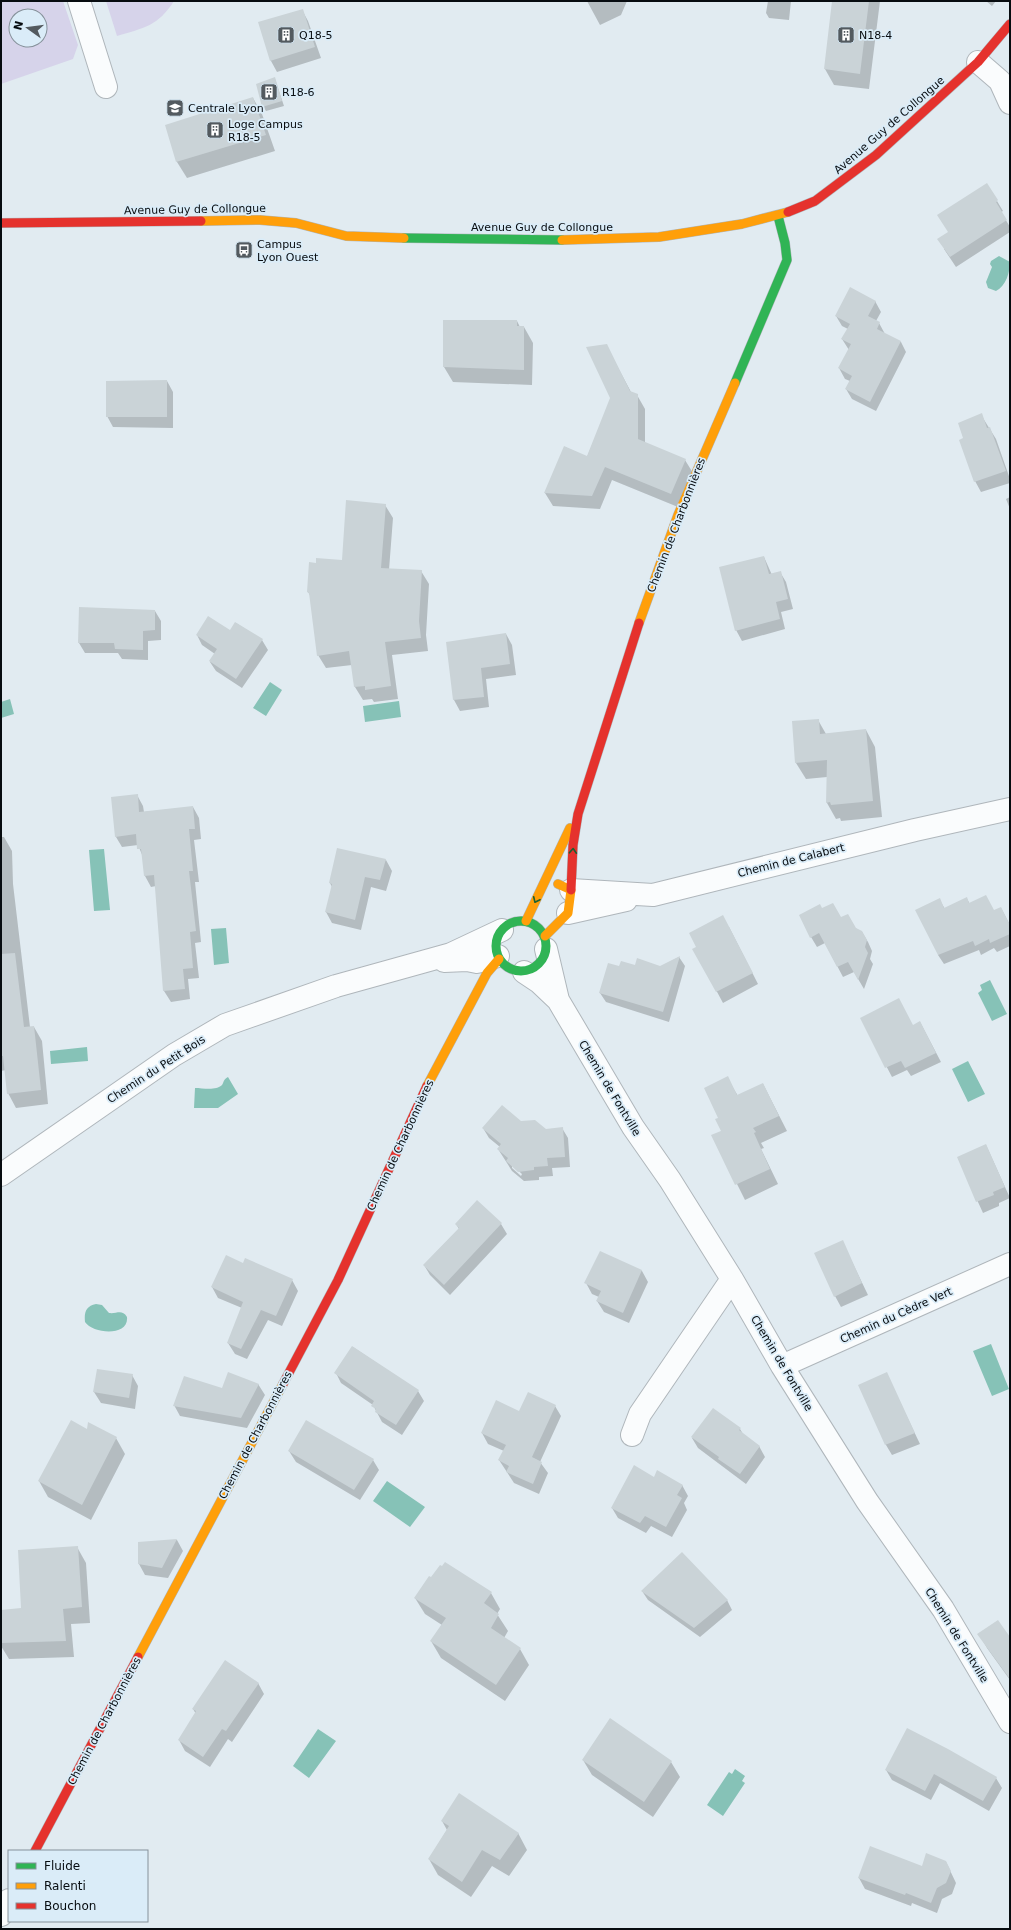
<svg xmlns="http://www.w3.org/2000/svg" width="1011" height="1930" viewBox="0 0 1011 1930" font-family="'DejaVu Sans',sans-serif">
<rect width="100%" height="100%" fill="#e1ebf1"/>
<path fill="#d6d3ea" fill-rule="evenodd" d="M1 1H63L78 45 73 59 1 84ZM16 16H40V40H16Z
M106 1H174C158 26 144 28 117 36Z"/>
<path fill="#86c2b7" d="M999 256 1010 262C1010 272 1006 286 996 291L988 288 986 282 992 267 990 264 991 261Z
M270 682 282 690 266 716 253 708Z
M10 699 14 714 1 718V702Z
M399 701 401 717 365 722 363 706Z
M104 849 110 910 94 911 89 850Z
M226 928 229 963 214 965 211 929Z
M990 980 1007 1014 992 1021 978 993 982 990 980 985Z
M87 1047 88 1061 51 1064 50 1051Z
M968 1061 985 1094 968 1102 952 1069Z
M228 1077 238 1094 218 1108H194L195 1088C203 1088 216 1091 222 1085 224 1082 223 1080 228 1077Z
M96 1304 102 1305 109 1313C117 1314 122 1309 127 1317 129 1337 93 1334 85 1322 84 1312 86 1306 96 1304Z
M991 1344 1009 1389 992 1396 973 1351Z
M387 1481 425 1507 410 1527 373 1501Z
M318 1729 336 1741 309 1778 293 1766Z
M735 1769 745 1776 742 1781 745 1783 723 1816 707 1805 729 1772 732 1774Z"/>
<path fill="#0003" fill-rule="evenodd" d="M587 1H627L621 15 600 25Z
M768 1H791L789 20 769 18 766 13Z
M833 1H880L869 89 834 85 825 69Z
M986 1H996L992 6Z
M302 10 308 21 321 58 277 72 271 61 259 23Z
M275 79 284 106 266 111 263 106Z
M253 98 262 114 275 151 187 178 177 162 166 126Z
M997 201 1003 211 1001 212 1010 227V232L956 267 944 249 949 232Z
M875 301 881 312 876 321 879 323 885 334 901 342 906 352 876 411 852 399 846 389 850 381 845 379 839 368 849 350 842 339 848 329 842 326 836 316Z
M517 321 520 327H524L533 343 532 385 453 382 444 367Z
M606 345 631 392 637 395 645 409V443L685 460 693 473 678 507 612 480 600 509 553 506 545 493 565 447 587 457 612 398Z
M167 381 173 392V428L113 427 107 416Z
M981 415 996 439 1010 479V483L981 492 975 481 965 439Z
M1010 497V509L1006 499Z
M385 505 393 518 389 570 421 571 429 584 426 635 428 651 392 655 398 699 374 702 372 699 363 700 355 687 352 665 326 668 318 655 311 597 308 592 317 564 343 561Z
M764 557 772 575 780 572 786 582 793 609 781 612 785 629 742 641 736 630Z
M155 611 161 621V640L148 641V660L122 659 118 653H85L79 643Z
M236 623 262 640 268 650 242 688 216 671 210 662 215 654 202 645 197 635 230 632Z
M506 634 512 645 516 675 486 679 489 707 460 711 454 700 447 643Z
M818 720 826 734 866 730 875 747 882 817 841 821 840 818 836 819 827 803V777L806 779 796 763Z
M137 795 143 806 144 812 193 807 199 818 201 839 194 840 199 882H195L201 942 195 943 199 978 188 979 190 999 171 1002 164 991 156 886 151 887 145 876 143 857 138 845 122 847 116 837Z
M1 837H4L12 851 13 884 30 1027H34L42 1041 48 1104 16 1108 8 1093 6 1070 1 1071Z
M386 860 392 871 386 891 371 887 361 930 332 923 326 912 332 887 330 883Z
M939 899 945 909 967 899 970 904 994 911 1001 908 1010 925V946L997 952 994 948 981 955 979 950 944 964 938 955Z
M822 909 862 932 868 942 872 951 870 959 873 964 864 989 854 972 843 977 825 943 817 947 811 937Z
M729 927 758 984 723 1003 694 949Z
M679 957 685 966 669 1022 606 1002 600 993 620 968 660 967Z
M861 1018 913 1026 920 1022 941 1062 911 1076 907 1070 892 1077Z
M727 1078 738 1096 763 1084 787 1131 761 1143 764 1148 761 1149 778 1184 745 1200 713 1136 722 1131 719 1118Z
M521 1122 545 1130 562 1128 568 1138 570 1167 552 1168 553 1176 539 1177V1180L524 1181 512 1171 498 1149 500 1147 489 1138 483 1128ZM512 1165 522 1174 521 1176 512 1168Z
M986 1145 1010 1198 999 1203V1206L983 1213 958 1158Z
M456 1224H501L507 1234 450 1295 430 1275 424 1265 459 1229Z
M842 1241 868 1295 841 1307 835 1296Z
M600 1253 642 1271 648 1282 629 1323 604 1312 597 1301 599 1297 592 1294 586 1283Z
M243 1264 292 1280 298 1291 282 1326 268 1320 247 1359 235 1354 228 1343 242 1308 218 1298 212 1287Z
M353 1347 418 1391 424 1401 402 1435 382 1422 373 1405 341 1383 336 1373Z
M886 1373 920 1444 892 1455 886 1445Z
M132 1375 138 1386 135 1409 101 1403 94 1392Z
M258 1384 265 1395 247 1428 180 1416 174 1405 223 1390Z
M555 1406 561 1416 540 1462 548 1473 539 1494 514 1483 499 1460 504 1451 488 1444 482 1433 520 1412Z
M740 1429 743 1434 759 1446 765 1457 746 1484 698 1448 692 1438Z
M88 1431 116 1438 125 1454 91 1520 48 1497 39 1481Z
M289 1451 373 1460 379 1470 360 1500 296 1462Z
M654 1478 682 1485 688 1496 684 1503 687 1510 672 1537 651 1526 646 1533 618 1518 612 1508Z
M177 1540 183 1551 168 1578 145 1575 139 1564V1543Z
M77 1547 86 1563 90 1623 71 1624 74 1657 9 1659 1 1646V1611L23 1609Z
M432 1579 491 1593 500 1609 497 1614 508 1631 504 1638 520 1649 529 1665 505 1701 441 1658 431 1641 442 1625 425 1614 415 1598Z
M642 1591 727 1600 732 1610 700 1637 648 1600Z
M979 1634 1010 1639V1680L987 1648Z
M258 1683 264 1694 232 1742 228 1739 210 1767 185 1751 179 1740 196 1714 193 1709Z
M583 1760 671 1762 680 1777 653 1817 592 1775Z
M886 1770 996 1778 1002 1788 989 1811 940 1783 931 1800 892 1780Z
M442 1821 518 1833 527 1850 509 1876 492 1866 471 1897 438 1875 429 1859 447 1830Z
M946 1862 956 1883 952 1894 942 1899 937 1913 912 1903 911 1906 865 1889 859 1878Z"/>
<path fill="#cad3d7" d="M832 1H869L860 74 824 69Z
M303 9 315 47 270 61 258 22Z
M275 77 282 101 262 107 256 84Z
M253 97 266 135 176 162 165 125Z
M987 183 998 200 996 202 1007 220 950 257 937 239 948 232 937 215Z
M850 287 876 301 868 316 880 322 877 329 901 341 870 402 845 389 852 376 838 368 851 344 841 339 850 324 835 316Z
M443 320H517V326H524V370L443 367Z
M607 344 630 391 638 394V439L686 459 671 494 605 467 592 496 544 493 564 446 587 456 610 398 586 347Z
M167 380V417H106V381Z
M982 413 987 428 990 427 1006 471 974 482 959 440 963 438 958 423Z
M346 500 386 504 381 568 422 570 419 621 421 638 385 642 391 686 365 690V686L354 687 349 651 317 656 309 593 307 592 309 562 316 563V558L342 560Z
M764 556 769 574 781 571 788 599 776 602 780 619 735 631 719 567Z
M79 607 155 610V630L143 631V650L115 649 114 643H78Z
M208 616 230 630 235 622 263 639 236 679 209 661 217 649 196 635Z
M506 633 510 664 481 668 484 697 453 700 446 642Z
M819 719 820 734 866 729 873 801 831 805 830 802 826 803 827 760 795 763 792 721Z
M138 794 139 812 193 806 195 829H189L193 871H189L196 931 190 932 193 968 183 969 185 989 163 991 154 875 144 876 141 849H137L136 834 115 837 111 797Z
M337 848 386 859 380 880 365 877 355 920 325 912 332 884 329 883Z
M986 895 994 910 1001 907 1010 925V934L990 943 989 939 975 946 973 941 938 955 915 910 940 898 944 908 967 897 969 903Z
M833 903 841 917 848 914 856 928 862 931 867 940 865 947 868 953 858 980 848 962 837 967 819 933 810 938 799 915 820 904 822 908Z
M723 915 753 973 716 992 692 949 696 947 689 933Z
M15 953 24 1027 34 1026 41 1090 7 1094 3 1056H1V954Z
M680 956 663 1012 599 993 608 963 619 966 621 961 635 965 637 958 660 966Z
M899 998 913 1025 920 1021 936 1053 905 1068 901 1061 885 1068 860 1018Z
M728 1076 737 1095 763 1083 779 1116 753 1128 756 1132 754 1133 770 1169 735 1185 711 1135 721 1131 715 1119 718 1118 704 1088Z
M502 1105 521 1121 535 1120 546 1129 563 1127 565 1157 547 1158 548 1166 534 1167V1170L518 1172 506 1161 508 1158 497 1149 501 1144 482 1128Z
M986 1144 1005 1187 993 1192 994 1195 976 1202 957 1157Z
M477 1200 502 1223 444 1285 423 1265 459 1228 455 1224Z
M843 1240 862 1283 834 1297 814 1253Z
M600 1251 642 1270 623 1313 596 1301 601 1291 584 1283Z
M226 1255 243 1263 245 1258 293 1279 276 1316 261 1310 241 1349 227 1343 243 1302 211 1287Z
M352 1346 419 1390 396 1425 375 1412 376 1409 371 1406 374 1401 334 1373Z
M97 1369 133 1374 129 1398 93 1392Z
M228 1372 259 1384 241 1418 173 1406 184 1376 222 1388Z
M887 1372 915 1433 885 1445 858 1385Z
M528 1392 556 1405 532 1457 542 1462 533 1484 506 1472 509 1466 498 1460 506 1445 481 1433 496 1400 519 1411Z
M713 1408 741 1428 739 1430 760 1446 740 1474 718 1459 719 1457 691 1437Z
M71 1420 87 1429 88 1422 117 1437 82 1505 38 1481Z
M306 1420 374 1459 354 1490 288 1451Z
M634 1465 654 1477 657 1470 683 1485 677 1495 682 1498 666 1527 645 1516 640 1523 611 1508Z
M177 1539 162 1568 138 1564V1542Z
M78 1546 82 1607 63 1609 66 1641 1 1643V1610L21 1608 18 1550Z
M682 1552 728 1600 694 1628 641 1591Z
M445 1562 492 1592 484 1603 499 1614 491 1628 521 1648 496 1685 430 1641 446 1618 414 1598 429 1576 431 1577 440 1565 442 1566Z
M998 1620 1010 1637V1679L977 1634Z
M225 1660 259 1683 226 1731 222 1729 203 1757 178 1740 196 1711 192 1709Z
M610 1718 672 1761 644 1802 582 1760Z
M907 1728 948 1749 997 1777 983 1801 934 1774 925 1791 885 1770Z
M459 1793 519 1833 500 1860 482 1850 462 1882 428 1859 449 1826 441 1821Z
M870 1846 922 1866 926 1853 946 1861 951 1871 946 1883 937 1888 931 1903 906 1893 905 1895 858 1878Z"/>
<g fill="none" stroke-linecap="round" stroke-linejoin="round">
<defs>
<path id="street" d="M79 1 106 87
M978 62 1000 81 1010 103
M571 890 653 895 915 830 1010 809
M568 913 626 900
M546 949 558 1000
M444 961 467 960 477 962 498 956
M524 972 539 982 558 1000 633 1127 670 1180 732 1279 782 1366 867 1501 943 1609 1010 1722
M1 1175 174 1055 225 1025 336 986 451 954 502 930
M782 1366 1010 1264
M632 1435 640 1414 732 1279
M1 1915 9 1900"/>
<path id="fast" d="M404 238 562 240
M735 383 787 260 785 243 778 216
M496 946a25 25 0 1 1 50 0a25 25 0 1 1-50 0Z"/>
<path id="slow" d="M201 221 260 220 296 223 346 236 404 238
M562 240 659 237 742 224 788 212
M639 623 678 515 735 383
M526 921 570 828
M545 936 568 913 571 890 558 884
M427 1086 487 973 499 959
M138 1657 283 1384"/>
<path id="jam" d="M788 212 815 201 876 155 978 62 1010 24
M1 223 201 221
M571 890 573 845 578 814 639 623
M283 1384 338 1280 427 1086
M35 1851 138 1657"/>
</defs>
<use href="#street" stroke="#afb6bb" stroke-width="24"/>
<use href="#fast" stroke="#afb6bb" stroke-width="10"/>
<use href="#slow" stroke="#afb6bb" stroke-width="10"/>
<use href="#jam" stroke="#afb6bb" stroke-width="10"/>
<use href="#street" stroke="#fafcfd" stroke-width="22"/>
<use href="#fast" stroke="#30b455" stroke-width="9"/>
<use href="#slow" stroke="#ff9f0a" stroke-width="9"/>
<use href="#jam" stroke="#e5322d" stroke-width="9"/>
</g>
<defs><path id="oneway-chevron" d="M-2-3.5L2.5 0L-2 3.5" fill="none" stroke-width="1.6" stroke-linecap="round" stroke-linejoin="round"/></defs>
<g stroke="#1c6032">
<use href="#oneway-chevron" transform="translate(573 851) rotate(-87)"/>
<use href="#oneway-chevron" transform="translate(536 900) rotate(115)"/>
</g>
<defs>
<symbol id="building-square" viewBox="-11 -11 22 22"><rect x="-9" y="-9" width="18" height="18" rx="4" fill="#535a5f" stroke="#daecf8"/><path d="M-4-6H4V6H1V3H-1V6H-4ZM-2.5-4.3h1.7v1.8h-1.7ZM.8-4.3h1.7v1.8H.8ZM-2.5-1h1.7V.8h-1.7ZM.8-1h1.7V.8H.8Z" fill="#fff"/></symbol>
<symbol id="university-square" viewBox="-11 -11 22 22"><rect x="-9" y="-9" width="18" height="18" rx="4" fill="#535a5f" stroke="#daecf8"/><path d="M0-5L7-2L0 1L-7-2ZM-4 1L0 2.5L4 1V4Q0 6-4 4Z" fill="#fff"/></symbol>
<symbol id="bus-square" viewBox="-11 -11 22 22"><rect x="-9" y="-9" width="18" height="18" rx="4" fill="#535a5f" stroke="#daecf8"/><path d="M-5-6H5V4H4V6H2V4H-2V6H-4V4H-5ZM-3.5-4V0h7V-4ZM-3.5 1.2v1.5H-2V1.2ZM2 1.2v1.5H3.5V1.2Z" fill="#fff"/></symbol>
</defs>
<g fill-rule="evenodd">
<use href="#building-square" x="276" y="25" width="20" height="20"/>
<use href="#building-square" x="836" y="25" width="20" height="20"/>
<use href="#building-square" x="259" y="82" width="20" height="20"/>
<use href="#university-square" x="165" y="98" width="20" height="20"/>
<use href="#building-square" x="205" y="120" width="20" height="20"/>
<use href="#bus-square" x="234" y="240" width="20" height="20"/>
</g>
<g text-anchor="middle" stroke-width="3.5" stroke-linejoin="round" paint-order="stroke">
<g font-size="11" fill="#070c10" stroke="#daecf8" text-anchor="start">
<text x="299" y="39">Q18-5</text>
<text x="859" y="39">N18-4</text>
<text x="282" y="96">R18-6</text>
<text x="188" y="112">Centrale Lyon</text>
<text x="228" y="128">Loge Campus<tspan x="228" dy="13">R18-5</tspan></text>
<text x="257" y="248">Campus<tspan x="257" dy="13">Lyon Ouest</tspan></text>
</g>
<g font-size="11" fill="#070c10" stroke="#daecf8">
<text transform="translate(889 125) rotate(-41)" y="4">Avenue Guy de Collongue</text>
<text transform="translate(195 209) rotate(-1)" y="4">Avenue Guy de Collongue</text>
<text x="542" y="231">Avenue Guy de Collongue</text>
<text transform="translate(676 525) rotate(-69)" y="4">Chemin de Charbonnières</text>
<text transform="translate(791 860) rotate(-14)" y="4">Chemin de Calabert</text>
<text transform="translate(156 1069) rotate(-33)" y="4">Chemin du Petit Bois</text>
<text transform="translate(610 1088) rotate(59)" y="4">Chemin de Fontville</text>
<text transform="translate(400 1145) rotate(-65)" y="4">Chemin de Charbonnières</text>
<text transform="translate(896 1315) rotate(-24)" y="4">Chemin du Cèdre Vert</text>
<text transform="translate(782 1363) rotate(59)" y="4">Chemin de Fontville</text>
<text transform="translate(255 1435) rotate(-62)" y="4">Chemin de Charbonnières</text>
<text transform="translate(957 1635) rotate(58)" y="4">Chemin de Fontville</text>
<text transform="translate(104 1721) rotate(-62)" y="4">Chemin de Charbonnières</text>
</g>
</g>
<rect width="1011" height="1930" fill="none" stroke="#070c10" stroke-width="4"/>
<rect x="8" y="1850" width="140" height="72" fill="#daecf8" stroke="#86929b"/>
<rect x="16" y="1863" width="20" height="6" fill="#30b455" stroke="#86929b"/>
<text x="44" y="1870" font-size="12" fill="#070c10">Fluide</text>
<rect x="16" y="1883" width="20" height="6" fill="#ff9f0a" stroke="#86929b"/>
<text x="44" y="1890" font-size="12" fill="#070c10">Ralenti</text>
<rect x="16" y="1903" width="20" height="6" fill="#e5322d" stroke="#86929b"/>
<text x="44" y="1910" font-size="12" fill="#070c10">Bouchon</text>
<g transform="translate(28 28) rotate(284)"><circle r="19" fill="#daecf8" stroke="#86929b"/>
<path d="M0-3L7 15L0 10L-7 15Z" fill="#535a5f"/>
<text y="-6" font-size="11" font-weight="bold" text-anchor="middle" fill="#070c10">N</text>
</g>
</svg>
